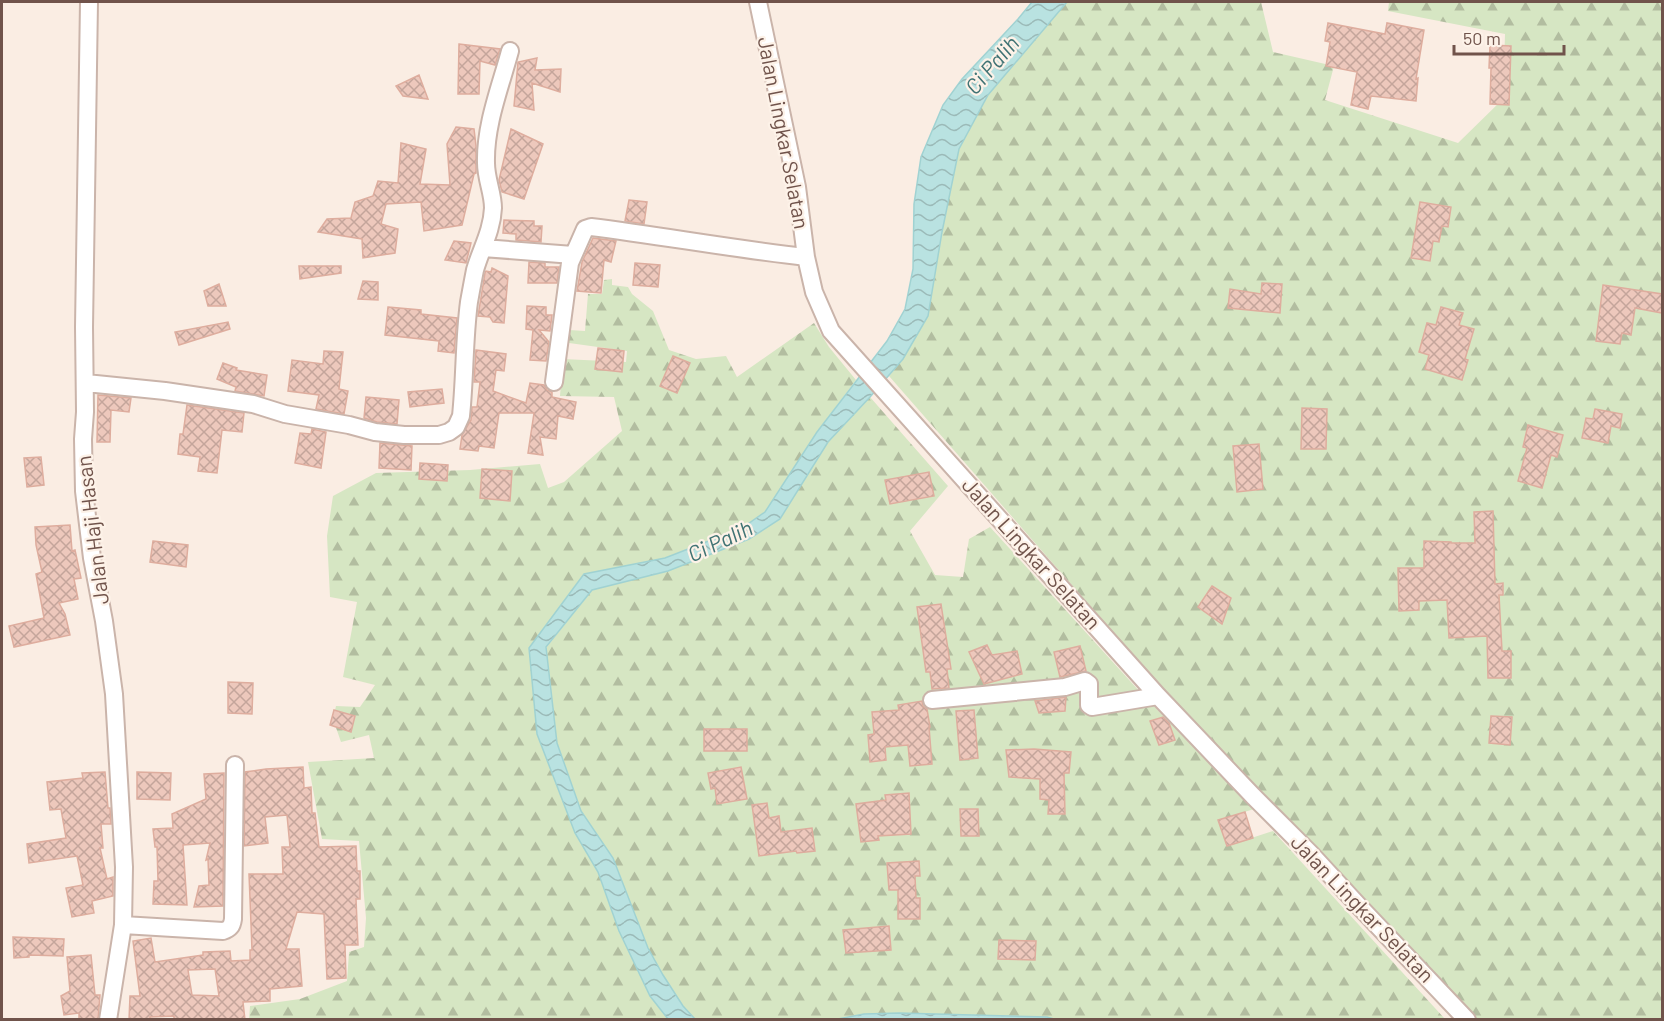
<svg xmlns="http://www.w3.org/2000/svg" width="1664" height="1021" viewBox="0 0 1664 1021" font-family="Barlow,sans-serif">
<defs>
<pattern id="forest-firs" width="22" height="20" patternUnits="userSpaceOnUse" patternTransform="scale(1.5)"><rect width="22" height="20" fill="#d6e6c3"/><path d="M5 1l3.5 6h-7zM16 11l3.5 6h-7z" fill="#b2bda0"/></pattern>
<pattern id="water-waves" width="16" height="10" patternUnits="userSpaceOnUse" patternTransform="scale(1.5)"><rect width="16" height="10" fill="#b9e2e1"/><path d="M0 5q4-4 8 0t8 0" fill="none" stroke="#9bbab8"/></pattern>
<pattern id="building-cross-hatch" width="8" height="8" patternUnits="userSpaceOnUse" patternTransform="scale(1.5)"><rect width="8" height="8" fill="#edc8bc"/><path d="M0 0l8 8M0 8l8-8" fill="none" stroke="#c4a59b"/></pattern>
</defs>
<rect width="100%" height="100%" fill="#faede3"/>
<path fill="url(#forest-firs)" d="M1067 2H1261L1273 52 1334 66 1325 100 1458 143 1503 99 1505 34 1388 11 1389 2H1662V1019H1477L1175 703 889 376 903 359 942 232 959 149 988 95Z
M612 279V285L628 287 632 294 653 311 669 350 696 359 726 356 737 377 814 323 829 347 856 380 817 432 765 512 742 528 665 558 584 574 529 648 575 833 598 872 619 931 650 996 668 1019 249 1020 250 1006 300 999 347 981 349 952 364 947 366 918 359 841 322 839 308 762 374 758 369 735 341 742 333 719 336 706 360 707 375 685 343 677 357 602 330 597 327 536 333 496 376 473 470 470 540 464 548 488 564 482 622 431 614 397 560 396 563 359 626 362 627 351 569 343V330L585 331 588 294H602L604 280Z
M870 397 948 486 910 531 935 575 963 577 969 539 990 527 1141 693 1254 809 1219 820 1227 846 1273 831 1445 1019 1054 1020 1047 1017 899 1013 864 1014 838 1020 695 1019 683 1006 663 975 648 948 613 858 581 811 557 743 546 648 592 590 668 571 780 519 828 442Z"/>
<path fill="url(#water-waves)" stroke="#a0d2d2" stroke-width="1.5" d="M1032 2H1067L988 95 959 149 942 232 928 316 903 359 870 397 828 442 780 519 749 539 668 571 592 590 546 647 557 743 581 811 613 858 648 948 663 975 683 1006 695 1019H668L650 996 619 931 598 872 575 833 537 734 529 648 584 574 665 558 742 528 765 512 817 432 887 341 905 309 913 269 914 204 921 157 943 105 962 79 1018 19Z
M899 1013 1047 1017 1054 1019H838L864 1014Z"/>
<path fill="url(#building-cross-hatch)" stroke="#dead9e" stroke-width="1.5" fill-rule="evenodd" d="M1328 23 1385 34 1387 23 1424 30 1416 79 1418 78 1416 101 1371 96 1368 109 1351 105 1357 72 1326 66 1330 42 1325 41Z
M459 44 500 49 495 65 480 61 479 94H458Z
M1490 45 1511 46 1509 105 1490 104 1491 68H1489Z
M537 58 535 70 561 69 560 92 532 83 534 110 514 106 518 62Z
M419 75 428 99 403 96 396 86Z
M456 127 474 129 476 146V173L474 174 462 225 424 231 421 202 386 204 381 224 398 229 395 253 363 258 362 239 318 232 327 219 351 218 355 202 373 196 378 181 398 183 401 143 426 149 420 184 450 185 447 144Z
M511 129 543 144 524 199 502 192 499 180Z
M629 200 647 202 644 224 625 221Z
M1420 202 1451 207 1448 227 1442 226 1439 242 1433 241 1430 261 1411 258Z
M504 220 534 221V226H542L541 242 516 240V234L503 233Z
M593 238 616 241 611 262 604 260 601 293 577 291 582 262Z
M454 241 471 243 466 263 445 260Z
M529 262 545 263V267H559L557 283H528Z
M635 263 660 265 658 287 633 285Z
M299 266H341V273L300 279Z
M492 268 508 276 504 323 493 322 490 317 478 316 485 273 486 271 491 272Z
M363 281 378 282V300L358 299Z
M1262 283 1282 284 1280 313 1228 308 1230 289 1261 294Z
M219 284 226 306H208L204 291Z
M1603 285 1662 294V313L1635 308 1631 335 1622 333 1620 344 1596 341Z
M527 306 546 307V315H552L550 331 539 330 549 342 546 361 530 360 533 330 526 329Z
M388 307 421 310V314L457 318 454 353 438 351 439 341 385 335Z
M1441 307 1463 313 1459 325 1474 329 1465 359 1468 360 1462 380 1425 369 1429 355 1419 352 1427 323 1436 325Z
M228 322 230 329 179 345 175 332Z
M598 348 624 351 622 372 595 369Z
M476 350 506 354 504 371 496 370 493 391 526 403 530 383 544 385 547 390 552 392V397L576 402 573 419 558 416 556 439 540 437 543 455 528 453 534 413H499L494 448 479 446 478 451 460 449 462 435 471 420 472 407H477L480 382H474Z
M324 351 343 352 339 389 348 391 344 414 316 409 319 395 288 391 292 360 323 364Z
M673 356 690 363 677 393 660 386Z
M223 363 237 368 236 370 267 375 264 396 235 391 236 387 217 379Z
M442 389 444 403 410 407 408 392Z
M98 395 131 398 129 412 111 410 110 442H97Z
M366 397 399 400 397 424 377 422 364 418Z
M187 405 244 413 242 432 222 430 217 473 198 471 200 457 178 454 180 434H183Z
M1302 408 1327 409 1326 449H1301Z
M1595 409 1622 414 1620 428 1611 426 1608 443 1582 438 1586 418 1593 419Z
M1528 425 1563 435 1557 457 1551 455 1542 488 1518 481 1527 448 1523 447Z
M312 429 326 432 321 468 295 463 300 433 311 434Z
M380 443 412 446 411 470 379 468Z
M1259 444 1263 489 1237 492 1233 446Z
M41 457 44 485 27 487 24 458Z
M420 463 448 465 447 481 419 479Z
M482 469 512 471 510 501 480 498Z
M929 472 934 496 890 504 885 480Z
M1493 511 1495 584 1503 583V595H1499L1502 651H1511V678H1488L1487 636 1449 638 1447 600 1419 601V610L1399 611 1398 568H1424V541L1451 542V543H1475L1474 512Z
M70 525 72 551 75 550 81 578 74 579 78 599 59 603 65 614 70 635 14 647 9 626 44 618 36 574 42 572 36 545 35 527Z
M153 541 188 545 186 567 150 562Z
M1212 586 1231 598 1222 624 1198 607Z
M941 604 951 669H947L949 688 932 689 930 672H926L917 607Z
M987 645 992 655 1017 651 1022 674 984 684 969 652Z
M1080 646 1086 671 1060 677 1054 652Z
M228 682 253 683 252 714 228 713Z
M1066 697 1065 711 1039 713 1035 701Z
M922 701 923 706 927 709 930 727H929L932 764 910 766 908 745 885 747 886 760 870 762 868 735 874 734 872 712 899 710 898 705Z
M334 710 355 716 351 732 330 725Z
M974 710 978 758 960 760 956 711Z
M1491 716 1512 717 1510 745 1489 743Z
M1163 717 1169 723 1175 740 1159 745 1150 721Z
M704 729H747V751H704Z
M1034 749 1071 752 1069 773H1064L1065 814H1048L1049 800 1040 799V779L1009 777 1006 750Z
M303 767 304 788 311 787 312 813H315L319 847 356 846 357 871H360V899H356L358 945H345L346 978 327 979 324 914 297 912 286 949H299L302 986 270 989V1001L243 1002 245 1020H174V1016L150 1017V1020H129L130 996H140L133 941 151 938 155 962 203 955V952L230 951 231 961 250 960V950H252L249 874H283L282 847H290L287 815 265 817 268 843 244 846 245 772 266 769ZM215 969 219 996 192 995 188 970Z
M741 767 747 799 717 804 715 788 711 789 708 773Z
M105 772 108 808H110L111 824H101L103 848H100L107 879 113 877V896L92 901 94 913 72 917 66 888 83 885 77 856 29 863 27 844 66 838 61 809 50 810 47 782 83 778 82 773Z
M137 772 171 773 170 800 137 799Z
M224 773 223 906 194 907 199 886 209 885 208 859 206 860 210 843 183 845 187 905 153 904 154 881H158L157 847H155L153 829 173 828 172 814 206 799 204 774Z
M909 793 911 834 878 836 879 840 861 842 856 804 886 800 885 795Z
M767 803 769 818 779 816 781 832 812 828 815 851 797 853 796 851 759 856 752 805Z
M960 809H978L979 836H961Z
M1245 812 1253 838 1227 846 1218 820Z
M919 861 920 876H915L916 898H920V919H898V890H889L887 863Z
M889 926 891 950 846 953 843 930Z
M13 937 64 939 63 956 29 955V957L14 958Z
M999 940 1036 941 1035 960 998 959Z
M91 955 95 995H100L98 1020H79V1013L64 1015 61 996 70 991 67 957Z"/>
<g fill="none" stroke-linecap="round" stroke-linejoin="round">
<defs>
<path id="minor" d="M89 2 84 327 85 412 83 439 84 491 92 558 104 621 114 694 124 867 123 925 108 1020
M758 2 797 187 806 257 814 292 831 331 1158 696 1253 796 1311 854 1357 904 1467 1020
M483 248 573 255
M554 382 570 263 585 229 591 227C663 236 734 249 806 257
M86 383 165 391 253 404 285 414 349 425 375 432 404 435H439L449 432 456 427 461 416C465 378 464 340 469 302 471 291 473 280 475 270 481 249 492 231 493 208 493 193 486 179 486 163 485 125 500 88 510 51
M932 700 1065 687 1085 681 1089 684V705L1092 707 1158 696
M123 925 223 931C230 929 232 926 233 919L235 765"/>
</defs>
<use href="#minor" stroke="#cab4aa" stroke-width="20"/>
<use href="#minor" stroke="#fff" stroke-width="16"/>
</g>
<g text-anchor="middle" stroke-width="4.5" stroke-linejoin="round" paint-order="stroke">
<g font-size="21" fill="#70534b" stroke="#fdf2e8">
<text transform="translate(783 133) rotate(79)" y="7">Jalan Lingkar Selatan</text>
<text transform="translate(93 530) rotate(-97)" y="7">Jalan Haji Hasan</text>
<text transform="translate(1031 554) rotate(48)" y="7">Jalan Lingkar Selatan</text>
<text transform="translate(1362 909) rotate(46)" y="7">Jalan Lingkar Selatan</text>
</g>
<g font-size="22" font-style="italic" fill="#407374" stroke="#fdf2e8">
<text transform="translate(992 65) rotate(-49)" y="8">Ci Palih</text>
<text transform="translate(720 541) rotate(-25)" y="8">Ci Palih</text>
</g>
</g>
<rect width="1664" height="1021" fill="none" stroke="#70534b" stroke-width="6"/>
<path d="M1454 45v9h110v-9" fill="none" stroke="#70534b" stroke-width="3"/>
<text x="1463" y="45" font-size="18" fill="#70534b" stroke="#fdf2e8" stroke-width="4.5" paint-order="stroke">50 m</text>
</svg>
